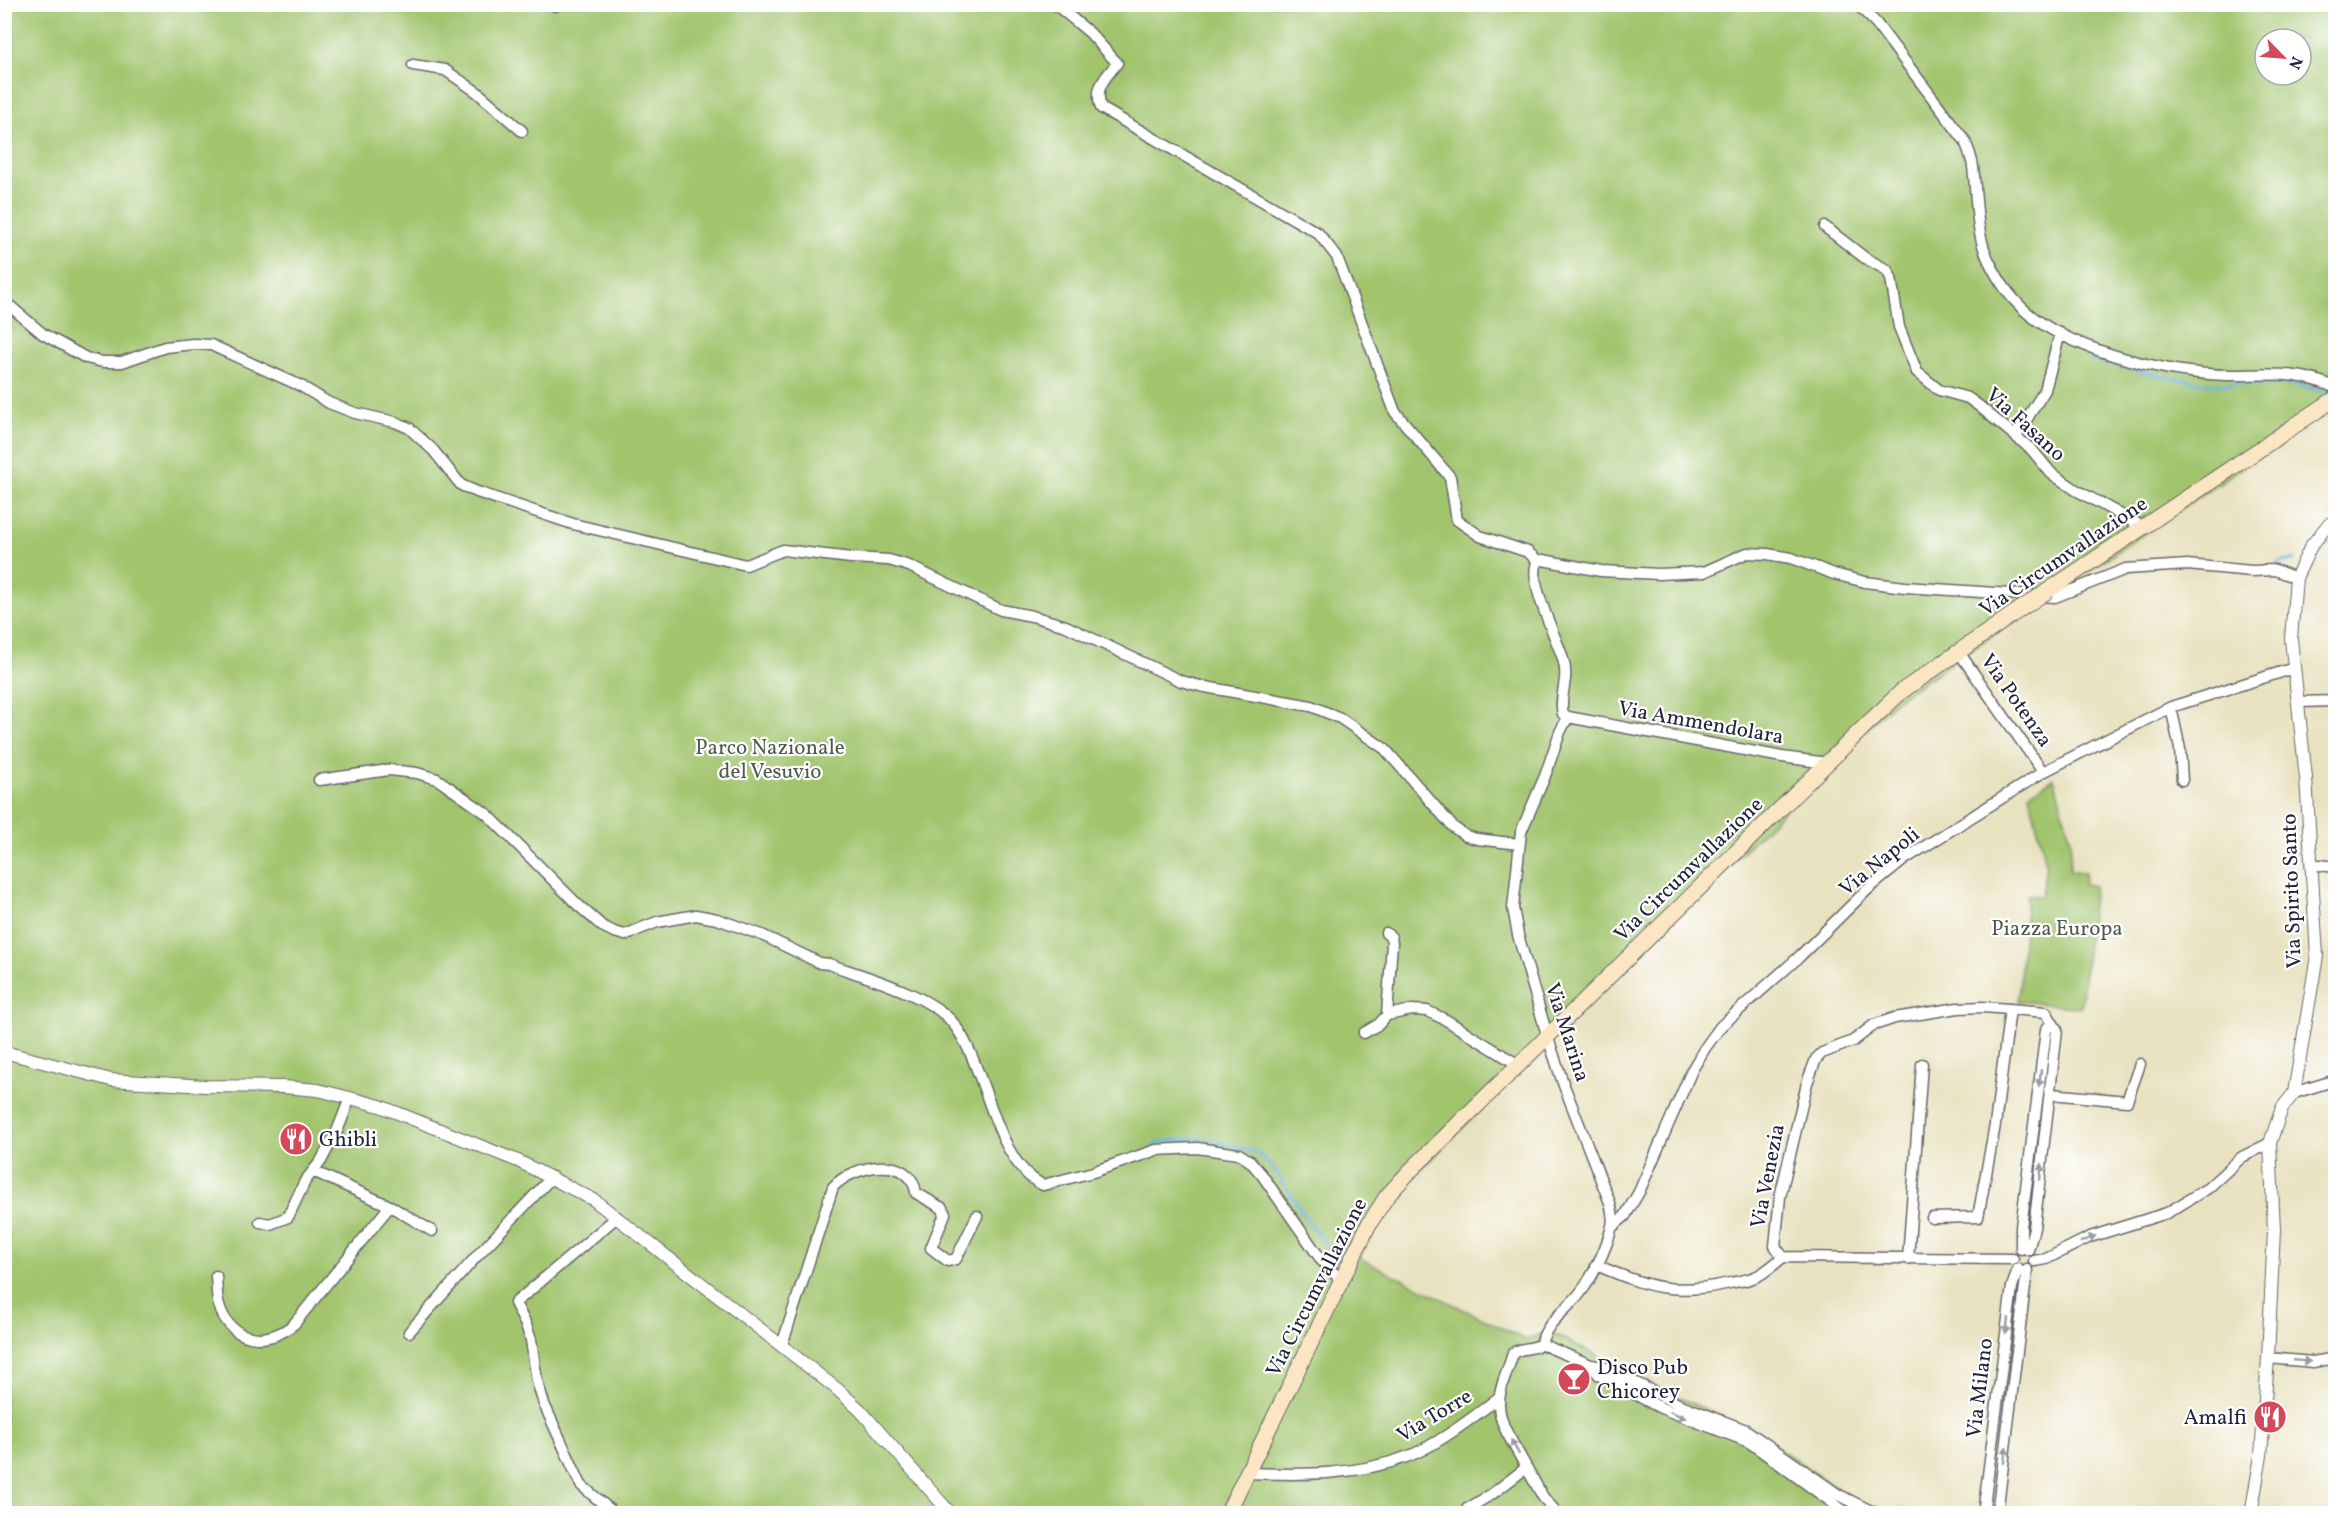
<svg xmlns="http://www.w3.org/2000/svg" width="2340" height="1518" viewBox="0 0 2340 1518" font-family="Vollkorn,serif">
<rect width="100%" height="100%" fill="#fff"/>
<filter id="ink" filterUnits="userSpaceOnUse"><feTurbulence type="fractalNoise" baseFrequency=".0167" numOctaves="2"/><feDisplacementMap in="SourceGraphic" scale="12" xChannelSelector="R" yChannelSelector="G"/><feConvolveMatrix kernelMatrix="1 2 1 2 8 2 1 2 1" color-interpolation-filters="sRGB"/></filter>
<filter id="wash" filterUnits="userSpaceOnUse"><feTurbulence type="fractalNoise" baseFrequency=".008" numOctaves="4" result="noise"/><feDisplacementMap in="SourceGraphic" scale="24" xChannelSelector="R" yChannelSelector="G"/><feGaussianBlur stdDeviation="1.35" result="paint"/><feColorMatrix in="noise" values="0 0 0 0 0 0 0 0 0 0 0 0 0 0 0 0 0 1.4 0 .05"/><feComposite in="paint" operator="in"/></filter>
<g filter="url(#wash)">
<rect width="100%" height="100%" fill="#e8e2c0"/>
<path fill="#a1c46d" stroke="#627354" stroke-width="1.5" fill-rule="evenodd" d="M5 5H2335V405L1895 701 1392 1198 1359 1258 1526 1340 1549 1331 1661 1389 1757 1433 1855 1501 1849 1513 5 1514ZM2265 39H2301V75H2265Z
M2054 778 2071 841 2070 871 2085 872 2084 884 2094 886 2081 1008 2018 1001 2027 895 2042 896 2046 862 2029 794Z"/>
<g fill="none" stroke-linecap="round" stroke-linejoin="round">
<path stroke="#68aede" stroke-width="3" d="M2090 359 2159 376 2212 384H2293L2331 393
M2314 551 2336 540
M2277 564 2295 559
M1153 1146 1165 1141 1199 1138 1241 1147 1259 1154 1277 1173 1311 1225 1341 1262"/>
</g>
</g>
<g filter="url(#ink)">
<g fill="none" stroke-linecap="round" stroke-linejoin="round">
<defs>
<path id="minor" d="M555 4V6
M1055 4 1090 33 1117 63C1104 80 1094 87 1101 108L1318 233 1337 257 1395 412 1450 477 1457 520 1480 536 1528 552 1538 561
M1857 4 1876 23 1965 141C1968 149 1972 158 1973 167 1977 197 1975 233 1989 261 1999 282 2015 304 2034 318 2081 353 2171 374 2228 375 2269 375 2297 370 2336 388
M413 65 445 70 477 92 522 131
M1825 227 1865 258 1887 270 1891 278 1899 327 1917 372 1939 390 1968 398 1979 406 2032 450 2051 473 2076 490 2143 527
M4 301 43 334 86 358 103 362H122L165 347 193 344 211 345 301 386 329 403 355 413 395 422 409 428 433 450 461 485 477 492 573 524 746 565 783 550 851 558 889 560 909 566 1001 610 1032 616 1066 626 1181 681 1200 686 1311 706 1340 718 1385 749 1453 827 1466 836 1477 839 1519 844
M2016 436 2045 390 2060 333
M1958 651 2043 772
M2298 702 2336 701
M2171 707 2180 749 2182 780
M1827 763 1782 757 1568 717 1563 714C1558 697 1570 680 1563 659 1557 638 1526 580 1538 561L1543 560 1601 571 1659 574 1704 572 1747 553 1767 554 1791 558 1834 574 1865 582 1905 587 2055 597 2126 569 2187 565 2252 571 2275 570 2296 578
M319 780 389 770 417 773 437 779 487 814 578 905 602 926 614 932 625 935 657 922 696 915 717 919 762 935 820 963 829 964C865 977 929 994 953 1023 987 1065 994 1163 1043 1185L1093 1172 1156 1150 1197 1148 1239 1154 1250 1161 1262 1175 1322 1261 1341 1280
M2311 864 2336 867
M1386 933 1391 937 1392 943 1387 1015
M1364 1033 1379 1024 1387 1015 1412 1010 1427 1011 1446 1020 1517 1064
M2294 1093 2336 1080
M2051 1094 2127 1101 2140 1064
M313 1171 390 1206 432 1231
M1932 1218 1978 1217 1995 1125 2010 1009
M260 1222 270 1224 288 1217 305 1181 321 1161 338 1129 350 1098
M1612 1227 1625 1216 1639 1192 1692 1070 1705 1048 1721 1026 1799 957 1867 890 1905 859 2043 772 2171 707 2294 668
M2021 1249V1227L2046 1030 2052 1022
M1908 1259 1922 1064
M2013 1259 1783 1257 1775 1246 1780 1197 1807 1083 1816 1059 1822 1053 1853 1041 1874 1025 1895 1018 1958 1008 1983 1007 2046 1012 2057 1030 2034 1228 2028 1250
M2034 1261 2046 1259 2090 1237 2167 1213 2208 1188 2242 1157 2270 1143
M1596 1265C1649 1287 1672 1296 1730 1283 1740 1281 1752 1280 1761 1274 1769 1269 1776 1263 1783 1257
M216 1276C217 1285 216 1296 219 1305 230 1342 267 1347 294 1324L390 1206
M409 1332 476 1257 552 1177
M1541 1344C1546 1324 1560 1315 1574 1300 1590 1284 1607 1248 1612 1226 1614 1218 1612 1211 1610 1203L1563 1083 1547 1035 1518 935 1513 908 1521 832 1545 776 1560 732 1568 717
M1541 1344 1591 1365 1604 1367 1678 1404 1746 1430 1839 1495 1877 1514
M1541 1344C1532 1350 1522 1347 1513 1353 1504 1385 1490 1399 1507 1433L1543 1497 1558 1514
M782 1345 833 1187C853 1165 911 1153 916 1193L942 1208 945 1214 931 1248 948 1261 956 1259 977 1216
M2268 1358 2313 1362 2336 1358
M1591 1365 1599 1375 1661 1408 1749 1442 1848 1514
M1247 1473C1302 1475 1357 1476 1409 1456 1437 1445 1474 1417 1498 1398
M615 1514 581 1485 544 1404 537 1381 531 1340 526 1325 515 1303 617 1217
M1465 1514 1467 1509 1492 1494 1526 1468
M1983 1514 2012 1287 2018 1269
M1997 1514 2027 1270"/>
<path id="tertiary" d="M4 1052 111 1080 205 1086 283 1087 318 1090 350 1098 380 1106 518 1161 594 1200 837 1389 861 1411 951 1514
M2251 1514 2261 1456 2268 1358 2274 1230 2270 1143 2282 1108 2294 1093 2317 956 2306 778 2291 639 2296 578 2311 546 2327 526 2336 520"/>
<path id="secondary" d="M2049 590 2336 398
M1227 1514 1369 1224 1387 1196 1410 1171 1865 726 1902 691 2022 608"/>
</defs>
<use href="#minor" stroke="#67656a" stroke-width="13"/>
<use href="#tertiary" stroke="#67656a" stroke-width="14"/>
<use href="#secondary" stroke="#67656a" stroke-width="17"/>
<use href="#minor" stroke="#fff" stroke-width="10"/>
<use href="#tertiary" stroke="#fff" stroke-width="12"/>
<use href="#secondary" stroke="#fbe6c4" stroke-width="15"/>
<defs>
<path id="secondary-bridge" d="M2022 608 2049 590"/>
</defs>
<use href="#secondary-bridge" stroke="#67656a" stroke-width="17" stroke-linecap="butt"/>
<use href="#secondary-bridge" stroke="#fbe6c4" stroke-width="15"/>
</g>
<defs><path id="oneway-solid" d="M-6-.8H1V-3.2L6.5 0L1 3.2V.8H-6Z" transform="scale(1.5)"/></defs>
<g fill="#9c9ca7">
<use href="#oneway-solid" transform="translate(2040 1078) rotate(97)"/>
<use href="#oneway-solid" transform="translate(2041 1172) rotate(-83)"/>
<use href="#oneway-solid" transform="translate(2088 1239) rotate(-23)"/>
<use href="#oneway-solid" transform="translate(2007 1326) rotate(98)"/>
<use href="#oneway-solid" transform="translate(2302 1361) rotate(5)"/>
<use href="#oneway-solid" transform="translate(1678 1415) rotate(23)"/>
<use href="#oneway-solid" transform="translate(1515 1447) rotate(-119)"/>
<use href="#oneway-solid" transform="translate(2005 1455) rotate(-82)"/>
</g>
</g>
<defs>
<symbol id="restaurant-disc" viewBox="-11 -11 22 22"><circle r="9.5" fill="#d1495b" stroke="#fff"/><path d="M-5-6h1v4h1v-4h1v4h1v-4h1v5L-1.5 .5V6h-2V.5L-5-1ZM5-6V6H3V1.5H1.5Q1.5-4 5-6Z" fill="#fff"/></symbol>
<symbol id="bar-disc" viewBox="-11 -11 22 22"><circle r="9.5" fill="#d1495b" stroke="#fff"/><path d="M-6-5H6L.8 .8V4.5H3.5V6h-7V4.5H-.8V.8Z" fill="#fff"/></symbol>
</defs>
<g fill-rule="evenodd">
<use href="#restaurant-disc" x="277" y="1120" width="38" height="38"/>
<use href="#bar-disc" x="1555" y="1360" width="38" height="38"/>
<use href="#restaurant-disc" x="2251" y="1398" width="38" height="38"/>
</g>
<g text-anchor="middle" stroke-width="4.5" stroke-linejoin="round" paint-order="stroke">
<g font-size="21" fill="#22223b" stroke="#fff">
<text transform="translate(2026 424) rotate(42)" y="7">Via Fasano</text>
<text transform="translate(2063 556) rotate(-34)" y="7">Via Circumvallazione</text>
<text transform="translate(2017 700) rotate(55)" y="7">Via Potenza</text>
<text transform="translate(1701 722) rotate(10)" y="7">Via Ammendolara</text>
<text transform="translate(1879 861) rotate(-39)" y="7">Via Napoli</text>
<text transform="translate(1688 869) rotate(-44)" y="7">Via Circumvallazione</text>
<text transform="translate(2291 891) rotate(-92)" y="7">Via Spirito Santo</text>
<text transform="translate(1568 1032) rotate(72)" y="7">Via Marina</text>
<text transform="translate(1767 1176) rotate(-79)" y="7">Via Venezia</text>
<text transform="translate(1316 1287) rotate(-63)" y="7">Via Circumvallazione</text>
<text transform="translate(1979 1388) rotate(-83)" y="7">Via Milano</text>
<text transform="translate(1434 1415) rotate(-31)" y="7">Via Torre</text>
</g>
<g font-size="21" fill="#4e5b4c" stroke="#fff">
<text x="770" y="754">Parco Nazionale<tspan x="770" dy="24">del Vesuvio</tspan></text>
<text x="2057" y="935">Piazza Europa</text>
</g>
<g font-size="21" fill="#22223b" stroke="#fff" text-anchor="start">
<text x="319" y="1146">Ghibli</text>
<text x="1597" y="1374">Disco Pub<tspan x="1597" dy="24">Chicorey</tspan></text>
<text x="2247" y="1424" text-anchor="end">Amalfi</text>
</g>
</g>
<rect width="2340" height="1518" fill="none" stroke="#fff" stroke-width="24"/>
<g transform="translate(2283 57) rotate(115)"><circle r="28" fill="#ffffff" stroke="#a7a7b1" stroke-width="1.5"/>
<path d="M0-4.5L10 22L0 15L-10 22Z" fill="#d1495b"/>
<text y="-9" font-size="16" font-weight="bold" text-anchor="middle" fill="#22223b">N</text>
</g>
</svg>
